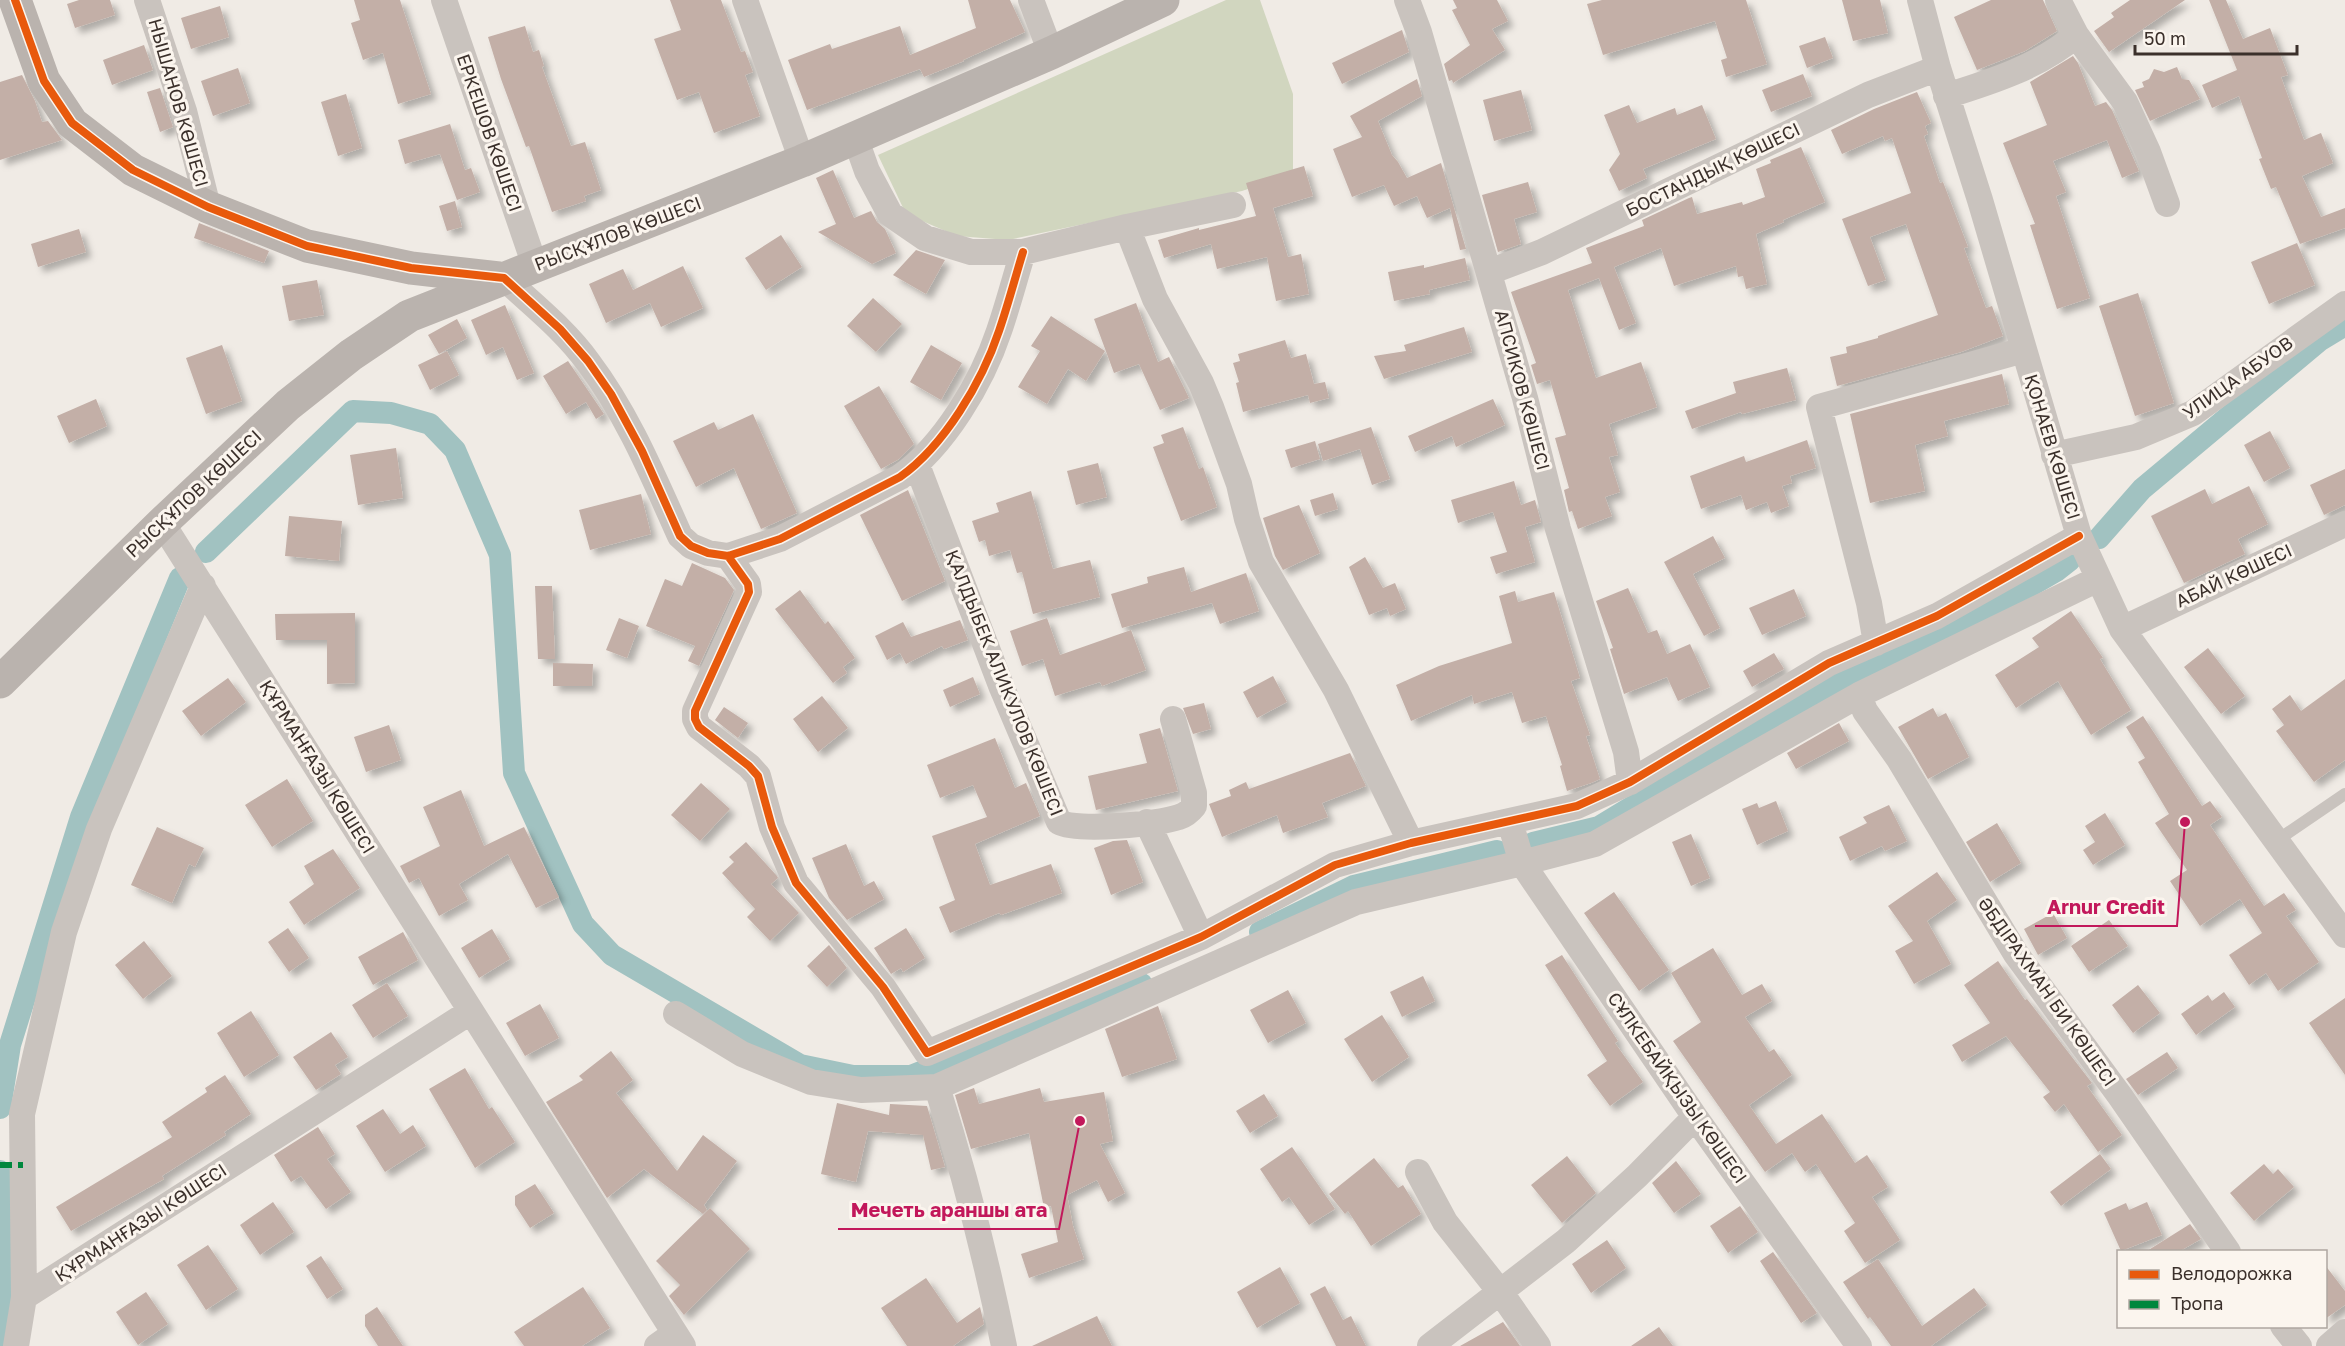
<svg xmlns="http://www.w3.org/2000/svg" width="2345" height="1346" viewBox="0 0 2345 1346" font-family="'Golos Text',sans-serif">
<defs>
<filter id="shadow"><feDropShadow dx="5.5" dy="5.5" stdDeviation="3" flood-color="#0004"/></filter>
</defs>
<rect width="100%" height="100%" fill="#f0ebe5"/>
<path fill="#d1d6bf" d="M1226 0H1260L1293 94V174L1242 191 1008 240 957 236 906 214 878 155Z"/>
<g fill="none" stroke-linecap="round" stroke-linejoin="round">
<path stroke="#a1c2c1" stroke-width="22" d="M2099 538 2142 489 2319 341 2345 325
M206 552 353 411 391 413 430 424 455 450 500 555 514 773 583 924 612 955 800 1065 853 1076H911L1142 984
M1533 843 1599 827 1825 689 1946 635 2056 571 2070 560
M1260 932 1354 886 1497 851
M0 1108 10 1045 81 817 180 578
M0 1171 5 1294 2 1346"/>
</g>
<path fill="#c3afa7" filter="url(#shadow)" d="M79 0H110L115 15 75 28 67 4Z
M354 0H400L431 94 398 104 383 53 363 60 351 23 360 20Z
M670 0H721L741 52 745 51 753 72 745 75 760 116 714 133 699 92 677 100 654 39 681 30Z
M968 0H1010L1025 32 963 60 964 61 924 77 920 69 807 110 788 60 830 44 832 49 900 26 910 55 976 28Z
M1453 0H1497L1508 21 1492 29 1505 50 1453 83 1452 80 1449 81 1444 64 1470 45 1452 10 1457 8Z
M1602 0H1746L1767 64 1726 77 1721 60 1727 58 1715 21 1603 55 1587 4Z
M1842 0H1880L1888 33 1853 41Z
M1991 0H2043L2057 31 2025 51 1977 70 1954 17Z
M2130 0H2185L2109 52 2094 31 2114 17 2111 13Z
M2209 0H2226L2243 39 2270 28 2288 75 2281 77 2304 140 2321 133 2333 163 2302 176 2321 217 2345 208V228L2300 244 2276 187 2271 189 2259 159 2262 158 2239 96 2212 108 2202 85 2237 70Z
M220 6 229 37 191 49 181 18Z
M525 26 533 52 539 50 544 66 542 67 571 146 585 142 601 190 584 196 586 201 552 212 529 146 526 147 501 79 488 37Z
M1402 30 1409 52 1342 84 1332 63Z
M1825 37 1833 58 1807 68 1799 46Z
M144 45 153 70 112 85 103 60Z
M2073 56 2078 63 2095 106 2106 102 2112 110 2139 171 2122 178 2107 140 2053 161 2066 192 2056 196 2090 298 2057 309 2030 225 2035 224 2003 143 2047 125 2030 82Z
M2177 67 2182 79 2189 80 2200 99 2150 121 2135 90 2144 87 2142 82 2149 79 2154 69 2164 72Z
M238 68 250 103 213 116 201 81Z
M1803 74 1812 96 1771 112 1762 90Z
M22 75 35 101 42 122 48 121 62 140 0 160V82Z
M1417 79 1422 96 1378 121 1392 155 1398 162 1407 178 1441 163 1466 249 1460 250 1450 208 1427 218 1417 196 1394 206 1384 185 1352 197 1333 149 1362 137 1350 116Z
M160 88 173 127 160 132 147 92Z
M1521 90 1532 130 1494 141 1483 100Z
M1917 92 1931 123 1925 126 1928 134 1924 136 1940 183 1943 182 1968 247 1964 248 1986 308 1992 306 2003 336 1961 352 1837 386 1830 357 1847 353 1846 347 1878 338V336L1938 315 1906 224 1870 237 1886 280 1868 286 1842 219 1911 193 1892 138 1885 141 1883 136 1842 154 1831 130 1874 109Z
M346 94 362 148 338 156 321 102Z
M1629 105 1637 123 1675 108 1677 115 1702 105 1716 139 1643 169 1647 178 1619 191 1609 170 1620 154 1604 115Z
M450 124 465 170 471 168 480 192 457 200 440 154 405 164 398 140Z
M1801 147 1825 202 1783 220 1784 222 1756 234 1767 284 1746 289 1743 276 1738 277 1736 266 1674 286 1661 248 1614 267 1636 323 1619 330 1599 278 1568 290 1596 378 1641 362 1657 407 1609 424 1618 455 1609 457 1620 492 1605 497 1612 516 1578 529 1572 511 1569 512 1564 490 1569 488 1555 438 1566 435 1550 380 1537 384 1531 365 1536 363 1511 292 1592 263 1586 248 1644 226 1642 220 1689 198 1692 197 1697 214 1742 202 1743 205 1765 197 1756 169 1771 163 1770 160Z
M1304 166 1313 196 1273 208 1288 257 1301 254 1309 294 1276 301 1267 257 1217 269 1211 244 1164 258 1158 240 1199 228V230L1256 216 1246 183Z
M833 170 854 218 871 211 877 222 885 229 896 253 872 264 818 232 836 224 816 178Z
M1528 182 1537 212 1514 219 1521 244 1498 252 1482 195Z
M455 201 462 227 447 231 439 206Z
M199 223 269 251 264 263 194 238Z
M79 229 86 252 38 267 31 244Z
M781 235 802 267 766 290 745 258Z
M2297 243 2315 285 2269 304 2251 262Z
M916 250 945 260 926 294 893 275Z
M1465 258 1470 280 1429 290 1430 294 1394 301 1388 272 1424 265V268Z
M683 266 703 308 661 327 650 303 606 323 589 284 623 269 633 290Z
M317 280 324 315 289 321 282 286Z
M2138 293 2174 403 2135 416 2099 306Z
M873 298 902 324 876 352 847 326Z
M1136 303 1158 362 1169 357 1189 398 1160 410 1139 364 1114 373 1094 319Z
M505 305 534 373 517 380 503 347 486 355 471 320Z
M1051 316 1105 351 1086 381 1068 369 1047 404 1018 387 1040 351 1031 346Z
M457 319 467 338 439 354 428 335Z
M1464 327 1472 352 1384 379 1374 356 1406 351 1404 345Z
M1285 340 1291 358 1306 354 1314 384 1325 382 1329 398 1310 403 1308 395 1243 412 1236 383 1239 382 1233 363 1240 361 1238 354Z
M222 345 242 401 206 414 186 358Z
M931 345 962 363 941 400 910 382Z
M447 351 459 375 430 390 418 365Z
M568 361 604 414 596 419 586 402 566 414 543 376Z
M1787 368 1796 400 1742 414 1741 412 1692 429 1685 411 1736 393 1733 382Z
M2002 374 2009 404 1944 421 1948 436 1915 445 1925 491 1870 503 1850 414Z
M879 386 914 444 899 459 881 469 844 406Z
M96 399 107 426 69 443 57 416Z
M1493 399 1505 425 1456 447 1452 436 1415 452 1408 436Z
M753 414 797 513 761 529 734 468 696 487 673 441 714 422 718 430Z
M1183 427 1199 469 1203 467 1217 507 1181 521 1153 447 1164 443 1161 435Z
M1371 427 1390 479 1372 485 1360 449 1323 461 1318 444Z
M2270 431 2290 468 2264 482 2244 445Z
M1807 440 1816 468 1790 476 1792 483 1782 486 1789 506 1771 513 1767 502 1746 510 1741 495 1701 509 1690 476 1744 456 1746 462Z
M1315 441 1320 459 1291 468 1285 450Z
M396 448 403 498 358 505 350 455Z
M1098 463 1107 497 1076 505 1067 471Z
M2345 469V505L2324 515 2310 485Z
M1514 481 1521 505 1535 500 1541 522 1525 527 1535 562 1496 574 1490 557 1507 552 1493 512 1458 523 1451 500Z
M2249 486 2268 524 2238 539 2245 554 2184 583 2151 516 2205 489 2212 504Z
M908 490 945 581 902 601 860 515Z
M1031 491 1053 569 1090 560 1100 597 1033 614 1022 572 1017 573 1010 550 989 556 985 540 979 542 972 521 999 512 996 503Z
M1333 493 1338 509 1315 516 1310 500Z
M641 494 651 534 590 550 579 510Z
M1299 505 1320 553 1283 570 1275 556 1263 518Z
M289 516 342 521 339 561 285 556Z
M1713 536 1725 558 1693 574 1720 628 1704 636 1664 562Z
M1365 557 1383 588 1395 583 1406 609 1390 616 1387 608 1369 615 1349 567Z
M692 563 725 578 734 590 699 666 688 661 695 646 646 626 665 579 682 586Z
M1184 567 1191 592 1246 573 1259 611 1220 624 1212 603 1122 628 1111 594 1148 583 1147 577Z
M535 586H552L555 659H538Z
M1628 588 1648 633 1657 630 1667 654 1690 644 1710 687 1678 701 1667 677 1624 694 1610 649 1613 648 1596 601Z
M1794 589 1806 616 1762 635 1749 608Z
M800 590 825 624 828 621 855 658 843 667 847 673 833 683 775 609Z
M1515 591 1518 602 1554 592 1580 678 1571 681 1590 735 1586 736 1600 779 1591 783 1567 791 1560 766 1562 765 1546 716 1522 723 1512 692 1474 704 1472 695 1411 721 1396 685 1439 666 1512 643 1499 596Z
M2071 611 2103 658 2100 659 2131 710 2091 735 2058 681 2016 708 1995 675 2039 647 2032 638Z
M355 613V683L327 684V640H276L275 614Z
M619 618 639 626 627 658 606 650Z
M1047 618 1060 655 1131 630 1146 670 1102 686 1100 682 1055 696 1043 659 1022 666 1010 631Z
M960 620 968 640 944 649 942 646 906 664 900 653 887 660 875 636 903 622 911 637Z
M2208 648 2245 696 2221 714 2184 667Z
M1774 653 1784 669 1752 687 1743 671Z
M553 663 593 664 592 686H553Z
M1273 676 1287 702 1257 718 1243 692Z
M973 677 980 694 950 707 943 690Z
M228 678 246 702 201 736 182 711Z
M2345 679V760L2314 782 2276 731 2284 725 2272 709 2290 695 2301 711Z
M822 696 848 728 818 752 793 719Z
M1204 703 1211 729 1193 734 1183 708Z
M724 707 748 723 738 738 715 720Z
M1933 708 1938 717 1946 713 1969 757 1928 779 1898 727Z
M2143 716 2202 806 2210 801 2222 817 2210 825 2264 906 2284 893 2296 910 2286 916 2319 962 2278 991 2266 973 2249 985 2229 955 2262 933 2240 899 2200 926 2170 881 2187 870 2155 823 2169 814 2138 762 2145 758 2126 727Z
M1839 723 1849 741 1796 769 1787 753Z
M389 725 401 760 366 772 354 737Z
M1160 728 1178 791 1096 810 1088 776 1147 763 1139 734Z
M995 738 1015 788 1026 783 1040 816 975 844 990 885 1051 864 1062 893 1001 915 999 913 950 933 939 907 955 900 932 836 987 817 973 785 940 798 927 765Z
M1350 753 1366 786 1322 803 1328 817 1283 833 1277 815 1222 837 1209 804 1231 796 1229 790 1246 782 1249 789Z
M287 779 313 821 272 847 245 805Z
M701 783 730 809 700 841 671 815Z
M461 790 484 846 524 827 559 897 536 908 508 854 459 884 468 900 439 916 419 878 409 883 400 866 440 846 423 807Z
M1776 801 1788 831 1757 845 1742 809 1757 803 1759 808Z
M1889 805 1907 841 1885 851 1882 846 1850 861 1839 837 1867 823 1863 817Z
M2105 813 2125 845 2093 865 2083 850 2095 842 2085 826Z
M1997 823 2021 863 1990 882 1966 842Z
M157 827 204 848 195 867 189 864 172 903 131 885Z
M1691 834 1710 878 1691 886 1672 842Z
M1127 840 1143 882 1111 895 1094 848 1113 841Z
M746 842 777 876 778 878 771 884 799 913 770 941 747 917 755 909 722 873 734 862 729 857Z
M846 844 864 886 874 881 884 899 847 920 829 898 812 858Z
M333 849 360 888 304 925 289 902 314 884 304 866Z
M1937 872 1957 900 1927 921 1951 964 1914 984 1895 951 1913 941 1888 906Z
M1614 892 1669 970 1639 991 1584 913Z
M2053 913 2067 938 2038 955 2024 929Z
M2109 920 2128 946 2089 972 2071 946Z
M288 928 309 958 289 972 268 942Z
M906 928 925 958 903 972 901 968 891 974 874 948Z
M492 929 510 959 479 978 461 948Z
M403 932 418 960 373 985 358 957Z
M144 941 172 976 143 999 115 965Z
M829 945 847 968 827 987 807 966Z
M1713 948 1742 995 1762 984 1772 1001 1745 1017 1769 1052 1774 1049 1792 1075 1749 1105 1776 1144 1822 1114 1855 1163 1867 1155 1888 1187 1872 1197 1900 1240 1865 1263 1844 1231 1855 1223 1816 1164 1805 1172 1792 1153 1765 1172 1673 1041 1701 1022 1671 973Z
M1562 955 1618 1041 1615 1043 1643 1082 1610 1106 1587 1075 1607 1061 1545 965Z
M1998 961 2025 1000 2027 999 2092 1083 2087 1086 2122 1135 2098 1152 2064 1104 2055 1112 2043 1097 2050 1092 2006 1036 1962 1062 1952 1045 1990 1023 1964 985Z
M1423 976 1435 1001 1402 1017 1390 992Z
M387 983 408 1016 373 1038 352 1005Z
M2138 985 2160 1013 2133 1033 2112 1005Z
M1288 990 1306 1023 1268 1043 1250 1010Z
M2224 992 2235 1007 2196 1035 2181 1014 2208 995 2212 1001Z
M2345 998V1075L2309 1023Z
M540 1004 559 1038 525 1056 506 1023Z
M1158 1006 1177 1059 1122 1077 1105 1029Z
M251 1011 279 1055 244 1077 217 1033Z
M1382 1015 1409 1057 1372 1082 1344 1039Z
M331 1032 348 1057 335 1065 341 1074 316 1090 293 1057Z
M611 1051 633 1080 616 1093 677 1171 703 1135 737 1161 704 1205 707 1210 703 1214 644 1169 607 1198 546 1102 583 1080 579 1076Z
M2167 1052 2178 1068 2138 1095 2126 1079Z
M465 1068 489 1109 492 1107 515 1142 475 1168 429 1089Z
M225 1075 251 1114 224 1132 226 1135 162 1176 164 1179 71 1231 56 1207 172 1137 162 1122 207 1092 205 1088Z
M974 1088 979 1104 1040 1088 1044 1102 1104 1092 1113 1141 1100 1144 1125 1193 1108 1202 1097 1180 1067 1195 1073 1226 1084 1259 1029 1278 1021 1254 1058 1242 1051 1206 1044 1208 1029 1133 971 1149 955 1095Z
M1264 1094 1278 1116 1250 1133 1236 1111Z
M837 1103 889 1115 890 1104 927 1106 945 1167 931 1170 923 1135 868 1131 856 1182 821 1174Z
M383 1109 400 1134 413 1125 426 1146 385 1172 356 1126Z
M318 1127 335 1154 327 1159 351 1192 326 1209 301 1176 291 1182 274 1155Z
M1292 1147 1335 1209 1309 1225 1289 1197 1282 1202 1260 1169Z
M2100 1154 2111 1169 2061 1206 2050 1192Z
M1567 1156 1596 1193 1562 1223 1531 1185Z
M1374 1158 1398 1188 1403 1185 1421 1214 1371 1246 1348 1211 1345 1214 1329 1194Z
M1676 1161 1701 1194 1674 1213 1652 1183Z
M2264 1164 2273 1174 2278 1169 2294 1187 2254 1221 2230 1193Z
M535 1184 554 1213 530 1228 515 1205V1196Z
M273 1202 294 1232 260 1255 240 1225Z
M2147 1202 2162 1235 2121 1251 2104 1213 2126 1203 2129 1210Z
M1740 1206 1758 1232 1728 1253 1710 1226Z
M710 1208 750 1249 684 1315 669 1296 680 1285 656 1261Z
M2190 1224 2201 1239 2180 1251H2147Z
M1607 1240 1626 1268 1591 1293 1572 1264Z
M208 1245 238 1289 206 1310 177 1265Z
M1773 1252 1817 1313 1801 1323 1760 1261Z
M321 1256 343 1289 327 1299 306 1266Z
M1878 1259 1922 1326 1974 1288 1987 1305 1931 1346H1891L1870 1317 1868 1319 1843 1282Z
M2325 1265 2345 1291V1305L2325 1319Z
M1280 1267 1300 1303 1257 1328 1237 1292Z
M926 1278 957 1323 980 1307 984 1324 953 1346H907L881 1308Z
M1325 1286 1343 1320 1351 1316 1366 1346H1336L1310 1294Z
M583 1287 610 1328 582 1346H524L514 1332Z
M146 1292 168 1324 138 1345 116 1312Z
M377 1307 403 1346H378L365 1326V1315Z
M1097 1316 1112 1346H1032Z
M1503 1322 1520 1346H1460Z
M1659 1327 1673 1346H1631Z"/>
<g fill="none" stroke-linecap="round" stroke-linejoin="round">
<path stroke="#c9c3be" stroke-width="12" d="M2276 841 2345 794"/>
<path stroke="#c9c3be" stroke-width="26" d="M147 0 184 111 208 207
M444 0 535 266
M745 0 802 161
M1031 0 1051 53
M1407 0 1419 32 1525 398 1558 529 1626 752 1630 782
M1920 0 1938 68 1980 200 2079 536 2122 629 2345 935
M2058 0 2076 35 2125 102 2148 152 2167 204
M1946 96C1991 82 2041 66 2076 35
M855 137 867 171 890 214 925 238 971 252H1023L1127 227 1233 205
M1127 227 1155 299 1201 383 1211 407 1239 484 1247 519 1261 562 1336 690 1411 843
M1489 272 1542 252 1868 95 1938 68
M504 278C533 305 565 330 588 362 628 415 653 476 680 536L691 546 708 553 728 556 780 539 900 477C944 446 982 382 999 331 1008 305 1015 278 1023 252
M2054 455 2136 437 2193 413 2345 304
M917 465 1002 688 1059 822C1077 832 1158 824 1179 817 1186 815 1190 811 1194 806V793L1173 719
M162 523 683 1346
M728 556 748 584 749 592 695 711V719L699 727 749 766 758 776 772 827 796 883 883 987 927 1053 1201 937 1335 865 1411 843 1577 806 1630 782 1829 663 1937 616 2079 536
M2122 629 2345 524
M1876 643 1869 603 1819 407 2024 350
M1859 695 1865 711 1899 759 2016 954 2120 1096 2228 1252
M1147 822 1201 937
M1510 822 1522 863 1695 1117 1859 1346
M676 1014 742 1054 811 1082 861 1090 937 1087 1356 902 1522 863 1595 844 1859 695 2098 579
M937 1087C964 1172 986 1258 1004 1346
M1418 1172 1445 1222 1501 1293 1538 1346
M24 1297 470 1012
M2283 1326 2299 1346
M16 1346 24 1297 22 1114 64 932 99 829 203 586
M657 1346 674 1334
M1430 1346 1566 1241 1637 1176 1695 1117
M2329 1346 2345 1332"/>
<path stroke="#bab3ae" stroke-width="33" d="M15 0 44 81 72 123 133 170 208 207 307 246 411 268 499 278
M0 682 162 523 288 405 351 355 409 316 802 161 1051 53 1163 0"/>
<path stroke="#00873e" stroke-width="6" stroke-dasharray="12 6" stroke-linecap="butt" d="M0 1165H23"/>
<defs>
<path id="cycleway" d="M15 0 44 81 72 123 133 170 208 207 307 246 411 268 504 278 560 329 588 361 611 394 642 451 680 536 691 546 708 553 728 556 780 539 900 477C944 446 982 382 999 331 1008 305 1015 278 1023 252
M728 556 748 584 749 592 695 711V719L699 727 749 766 758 776 772 827 796 883 883 987 927 1053 1201 937 1335 865 1411 843 1577 806 1630 782 1829 663 1937 616 2079 536"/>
</defs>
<use href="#cycleway" stroke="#fbf5ee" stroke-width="11"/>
<use href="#cycleway" stroke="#e8590c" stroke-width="8"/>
</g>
<g text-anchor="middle" stroke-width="6" stroke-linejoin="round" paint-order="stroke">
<g font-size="18" fill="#3b302b" stroke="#fbf5ee">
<text transform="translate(178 103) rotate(74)" y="6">НЫШАНОВ КӨШЕСІ</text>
<text transform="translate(489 133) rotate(71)" y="6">ЕРКЕШОВ КӨШЕСІ</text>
<text transform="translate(1713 170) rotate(-26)" y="6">БОСТАНДЫҚ КӨШЕСІ</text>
<text transform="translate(618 234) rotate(-21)" y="6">РЫСҚҰЛОВ КӨШЕСІ</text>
<text transform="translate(2238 378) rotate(-35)" y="6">УЛИЦА АБУОВ</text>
<text transform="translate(1522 390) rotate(75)" y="6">АПСИКОВ КӨШЕСІ</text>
<text transform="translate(2052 447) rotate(73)" y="6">ҚОНАЕВ КӨШЕСІ</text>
<text transform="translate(194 494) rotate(-43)" y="6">РЫСҚҰЛОВ КӨШЕСІ</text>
<text transform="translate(2234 576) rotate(-25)" y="6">АБАЙ КӨШЕСІ</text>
<text transform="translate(1004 683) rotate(68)" y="6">ҚАЛДЫБЕК АЛИКУЛОВ КӨШЕСІ</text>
<text transform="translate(317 767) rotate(58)" y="6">ҚҰРМАНҒАЗЫ КӨШЕСІ</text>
<text transform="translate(2047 992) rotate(55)" y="6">ӘБДІРАХМАН БИ КӨШЕСІ</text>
<text transform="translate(1677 1088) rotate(55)" y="6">СҰЛКЕБАЙҚЫЗЫ КӨШЕСІ</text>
<text transform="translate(141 1223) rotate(-33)" y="6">ҚҰРМАНҒАЗЫ КӨШЕСІ</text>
</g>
</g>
<path fill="none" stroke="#c2185b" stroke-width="2" d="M2185 822L2177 926H2035M1080 1121L1059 1229H838"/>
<g fill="#c2185b" stroke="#fbf5ee" stroke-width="2">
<circle cx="2185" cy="822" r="6"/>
<circle cx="1080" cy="1121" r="6"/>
</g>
<g font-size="20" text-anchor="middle" font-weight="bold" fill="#c2185b" stroke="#fbf5ee" stroke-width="6" stroke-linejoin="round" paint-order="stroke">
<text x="2106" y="914">Arnur Credit</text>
<text x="949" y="1217">Мечеть араншы ата</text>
</g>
<rect x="2117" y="1250" width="210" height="78" fill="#fbf5ee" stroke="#aea6a0" stroke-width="1.5"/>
<rect x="2129" y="1270" width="30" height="9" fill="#e8590c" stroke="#aea6a0" stroke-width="1.5"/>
<text x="2171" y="1280" font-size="18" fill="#3b302b">Велодорожка</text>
<rect x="2129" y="1300" width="30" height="9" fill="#00873e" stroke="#aea6a0" stroke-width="1.5"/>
<text x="2171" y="1310" font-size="18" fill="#3b302b">Тропа</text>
<path d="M2135 45v9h162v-9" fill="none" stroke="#3b302b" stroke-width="3"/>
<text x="2144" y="45" font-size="18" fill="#3b302b" stroke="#fbf5ee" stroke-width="4.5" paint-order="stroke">50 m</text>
</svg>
